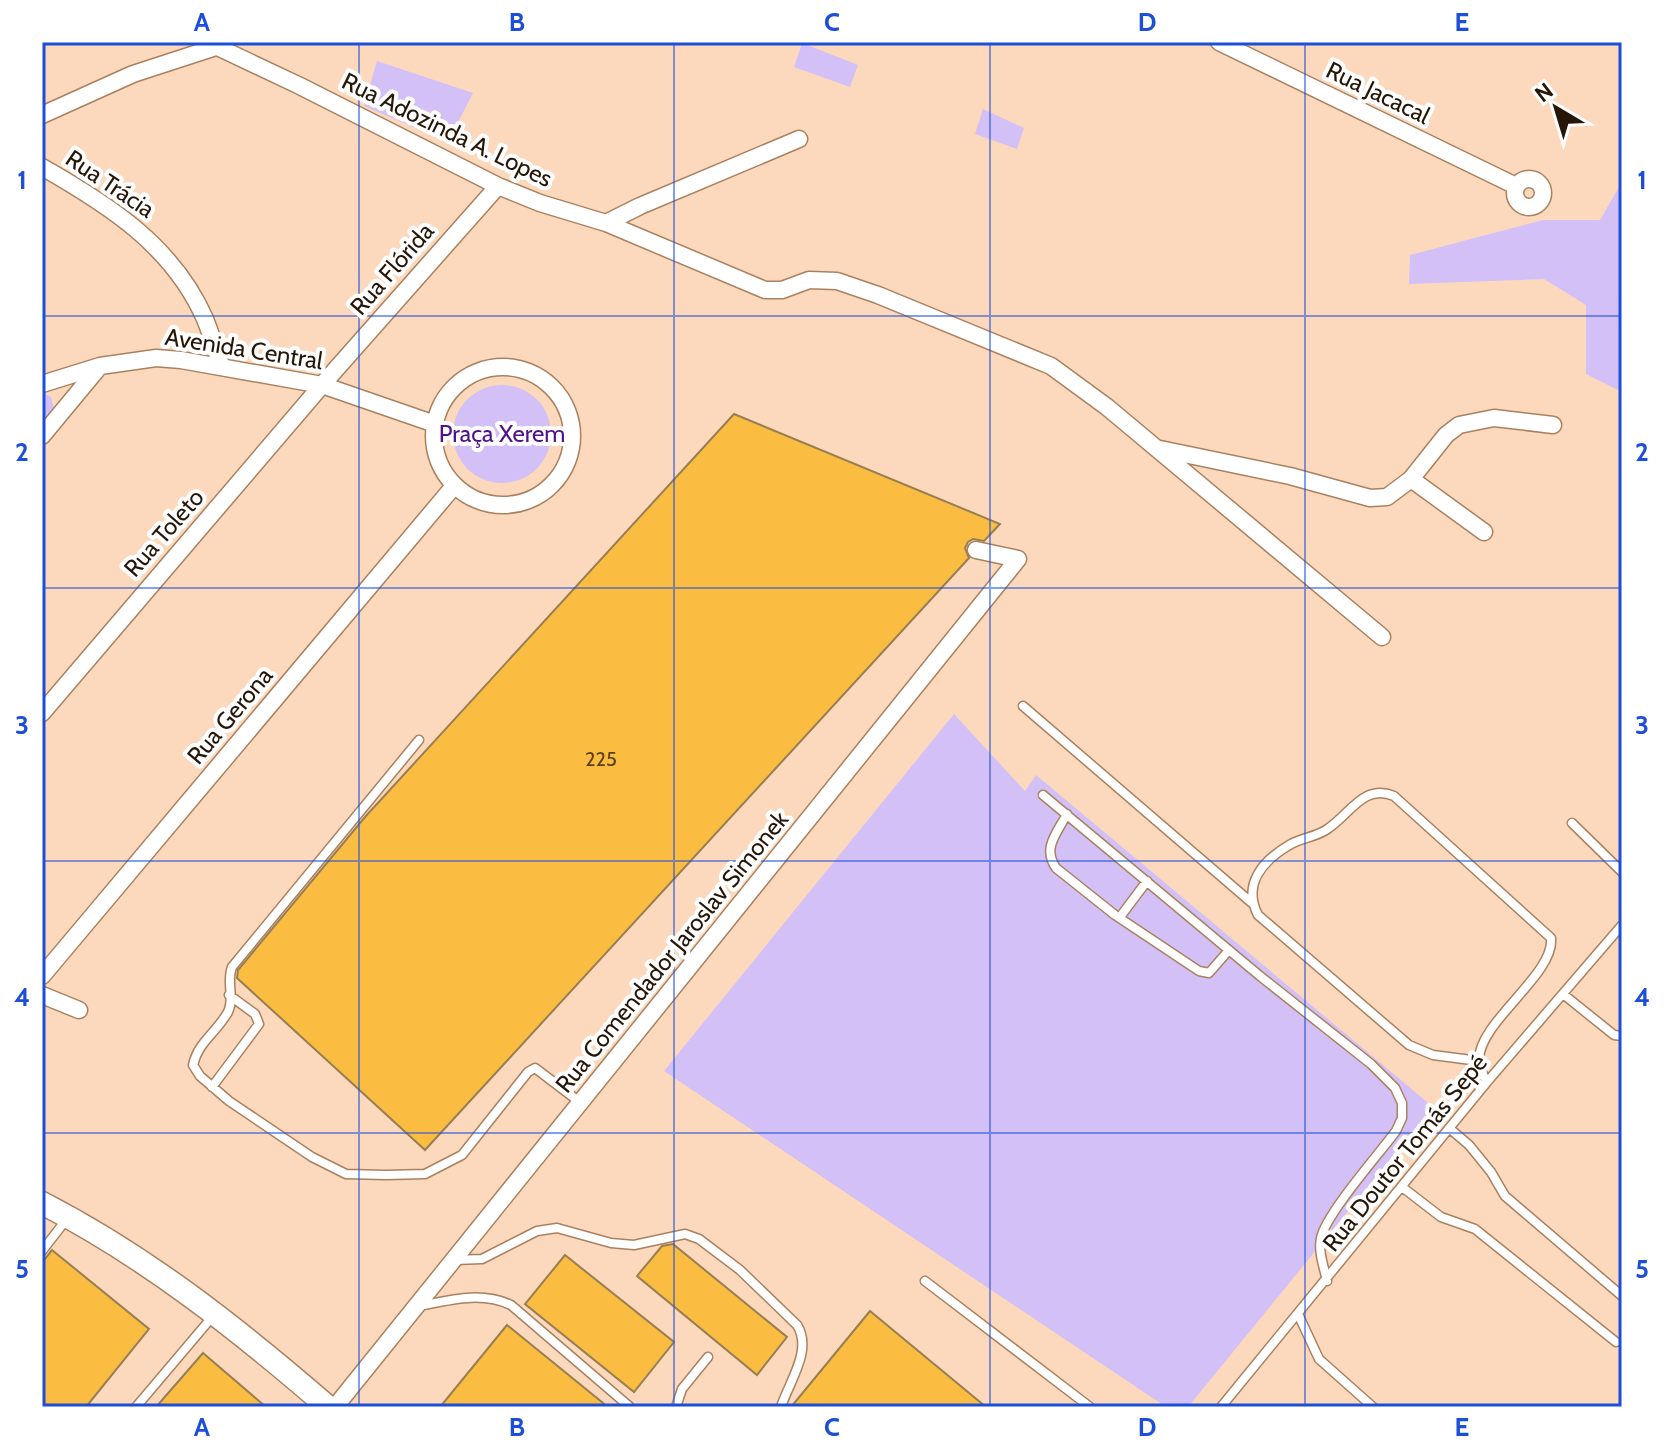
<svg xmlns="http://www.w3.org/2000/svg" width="1664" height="1449" viewBox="0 0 1664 1449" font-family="Cabin,sans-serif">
<rect width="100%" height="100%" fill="#fcd9bc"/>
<path fill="#d3c0f6" d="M802 43 858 65 850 87 794 67Z
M377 61 473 93 448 142 364 106Z
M983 109 1024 128 1017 149 975 134Z
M1622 182V384L1618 390 1586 374V305L1544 279 1409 284 1410 255 1543 220H1600Z
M453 434a49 49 0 1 1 98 0a49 49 0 1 1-98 0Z
M42 392 51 397 54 409 42 426Z
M954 714 1025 791 1036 775 1433 1107 1188 1407H1166L664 1071Z"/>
<path fill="#fabc41" stroke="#987f52" stroke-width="2" d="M734 414 1000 524 984 541 973 539 968 542 965 548 969 558 425 1150 237 978 238 970 365 817Z
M673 1244 787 1337 757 1375 637 1276 662 1246Z
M52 1250 149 1329 86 1407H42V1263Z
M565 1255 674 1342 634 1392 525 1304Z
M870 1311 986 1407H791Z
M507 1325 608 1407H440Z
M203 1353 266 1407H156Z"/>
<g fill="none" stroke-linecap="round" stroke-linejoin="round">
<defs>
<path id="lane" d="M1023 706 1252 903
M419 740 232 967C226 982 235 998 228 1012 217 1032 198 1042 193 1065L200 1076 229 1101 312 1157 346 1174 386 1175 425 1174 462 1155 528 1072 535 1068 581 1103
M1043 795 1260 976 1371 1064 1395 1088 1402 1103V1118L1396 1131C1379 1154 1326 1214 1321 1238 1318 1252 1324 1267 1327 1281
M1067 814C1057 833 1042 848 1056 868L1115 915 1199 971 1209 973 1229 950
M1572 823 1622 872
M1120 917 1147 881
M1563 994 1614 1035 1622 1036
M1479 1061 1433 1055 1409 1045 1258 915C1242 884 1263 860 1291 844 1302 838 1315 837 1326 830 1350 815 1363 783 1394 796L1551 938C1555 974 1480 1021 1479 1059 1479 1067 1483 1075 1487 1082
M212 1087 259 1024 255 1014 229 995
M1449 1128 1469 1145 1491 1172 1505 1196 1622 1296
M1402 1187 1441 1217 1475 1229 1616 1342
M42 1251 66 1220
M455 1260 482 1259 537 1231 557 1228 611 1243 634 1245 685 1234 699 1239 740 1270 797 1325C813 1350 789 1382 781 1407
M925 1281 1090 1407
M419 1306C450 1300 481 1291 511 1305L630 1407
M1298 1314 1319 1359 1373 1407
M136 1407 213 1316
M676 1407 682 1389 708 1357
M1221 1407 1487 1082 1622 925"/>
<path id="street" d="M207 42 300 86 498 186 540 203 606 223 765 290H782L809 280 837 281 878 295 1051 366 1107 407 1382 637
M1219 42 1516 186
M42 115 133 74 216 47
M42 167C109 205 173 246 205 319 211 334 216 350 221 365
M1515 193a14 14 0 1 1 28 0a14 14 0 1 1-28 0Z
M606 223 640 206 799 139
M434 436a69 69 0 1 1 138 0a69 69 0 1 1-138 0Z
M42 384 100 366 156 358 181 360 322 385 435 424
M42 436 100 366
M1160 449 1290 476 1370 498 1387 497 1411 479 1446 435 1459 425 1494 418 1553 425
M1411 479 1484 532
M42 713 322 385 498 186
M42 976 454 486
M42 995 79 1010
M335 1407 1018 559 976 550"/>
<path id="secondary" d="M42 1203C147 1257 239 1330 328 1407"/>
</defs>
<use href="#lane" stroke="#aa815f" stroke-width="11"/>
<use href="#street" stroke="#aa815f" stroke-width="19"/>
<use href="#secondary" stroke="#aa815f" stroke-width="25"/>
<use href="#lane" stroke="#fff" stroke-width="8"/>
<use href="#street" stroke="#fff" stroke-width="16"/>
<use href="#secondary" stroke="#fff" stroke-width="22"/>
</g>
<path fill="none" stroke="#1d4ed8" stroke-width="2" stroke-opacity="0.55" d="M359 42V1407M674 42V1407M990 42V1407M1305 42V1407M42 316H1622M42 588H1622M42 861H1622M42 1133H1622"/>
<g text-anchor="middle" stroke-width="8" stroke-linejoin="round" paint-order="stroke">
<g font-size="20" fill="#5b4016">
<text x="601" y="766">225</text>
</g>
<g font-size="24" fill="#261608" stroke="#fff">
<text transform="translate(1378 93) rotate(26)" y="8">Rua Jacacal</text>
<text transform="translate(447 130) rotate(26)" y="8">Rua Adozinda A. Lopes</text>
<text transform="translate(110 184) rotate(34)" y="8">Rua Trácia</text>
<text transform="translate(392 269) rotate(-49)" y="8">Rua Flórida</text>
<text transform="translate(244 349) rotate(9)" y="8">Avenida Central</text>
<text transform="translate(164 533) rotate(-49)" y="8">Rua Toleto</text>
<text transform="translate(230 716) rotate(-50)" y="8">Rua Gerona</text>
<text transform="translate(672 952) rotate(-51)" y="8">Rua Comendador Jaroslav Simonek</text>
<text transform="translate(1405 1153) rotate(-51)" y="8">Rua Doutor Tomás Sepé</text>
</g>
<g font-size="24" fill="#51108c" stroke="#fff">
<text x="502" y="442">Praça Xerem</text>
</g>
</g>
<rect width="1664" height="1449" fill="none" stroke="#ffffff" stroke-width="88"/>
<g transform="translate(1556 108) rotate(322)" stroke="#ffffff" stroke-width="6" paint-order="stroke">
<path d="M0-6L14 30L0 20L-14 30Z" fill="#261608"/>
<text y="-12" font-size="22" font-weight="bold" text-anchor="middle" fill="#261608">N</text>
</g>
<rect x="44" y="44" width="1576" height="1361" fill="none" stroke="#1d4ed8" stroke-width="3"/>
<g font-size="26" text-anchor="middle" font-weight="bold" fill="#1d4ed8">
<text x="202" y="31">A</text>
<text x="517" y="31">B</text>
<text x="832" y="31">C</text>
<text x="1147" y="31">D</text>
<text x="1462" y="31">E</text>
<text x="22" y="189">1</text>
<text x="1642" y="189">1</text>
<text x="22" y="461">2</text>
<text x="1642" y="461">2</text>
<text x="22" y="734">3</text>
<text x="1642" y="734">3</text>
<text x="22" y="1006">4</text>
<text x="1642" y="1006">4</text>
<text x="22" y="1278">5</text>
<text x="1642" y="1278">5</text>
<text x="202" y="1436">A</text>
<text x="517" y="1436">B</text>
<text x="832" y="1436">C</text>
<text x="1147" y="1436">D</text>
<text x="1462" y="1436">E</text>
</g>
</svg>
